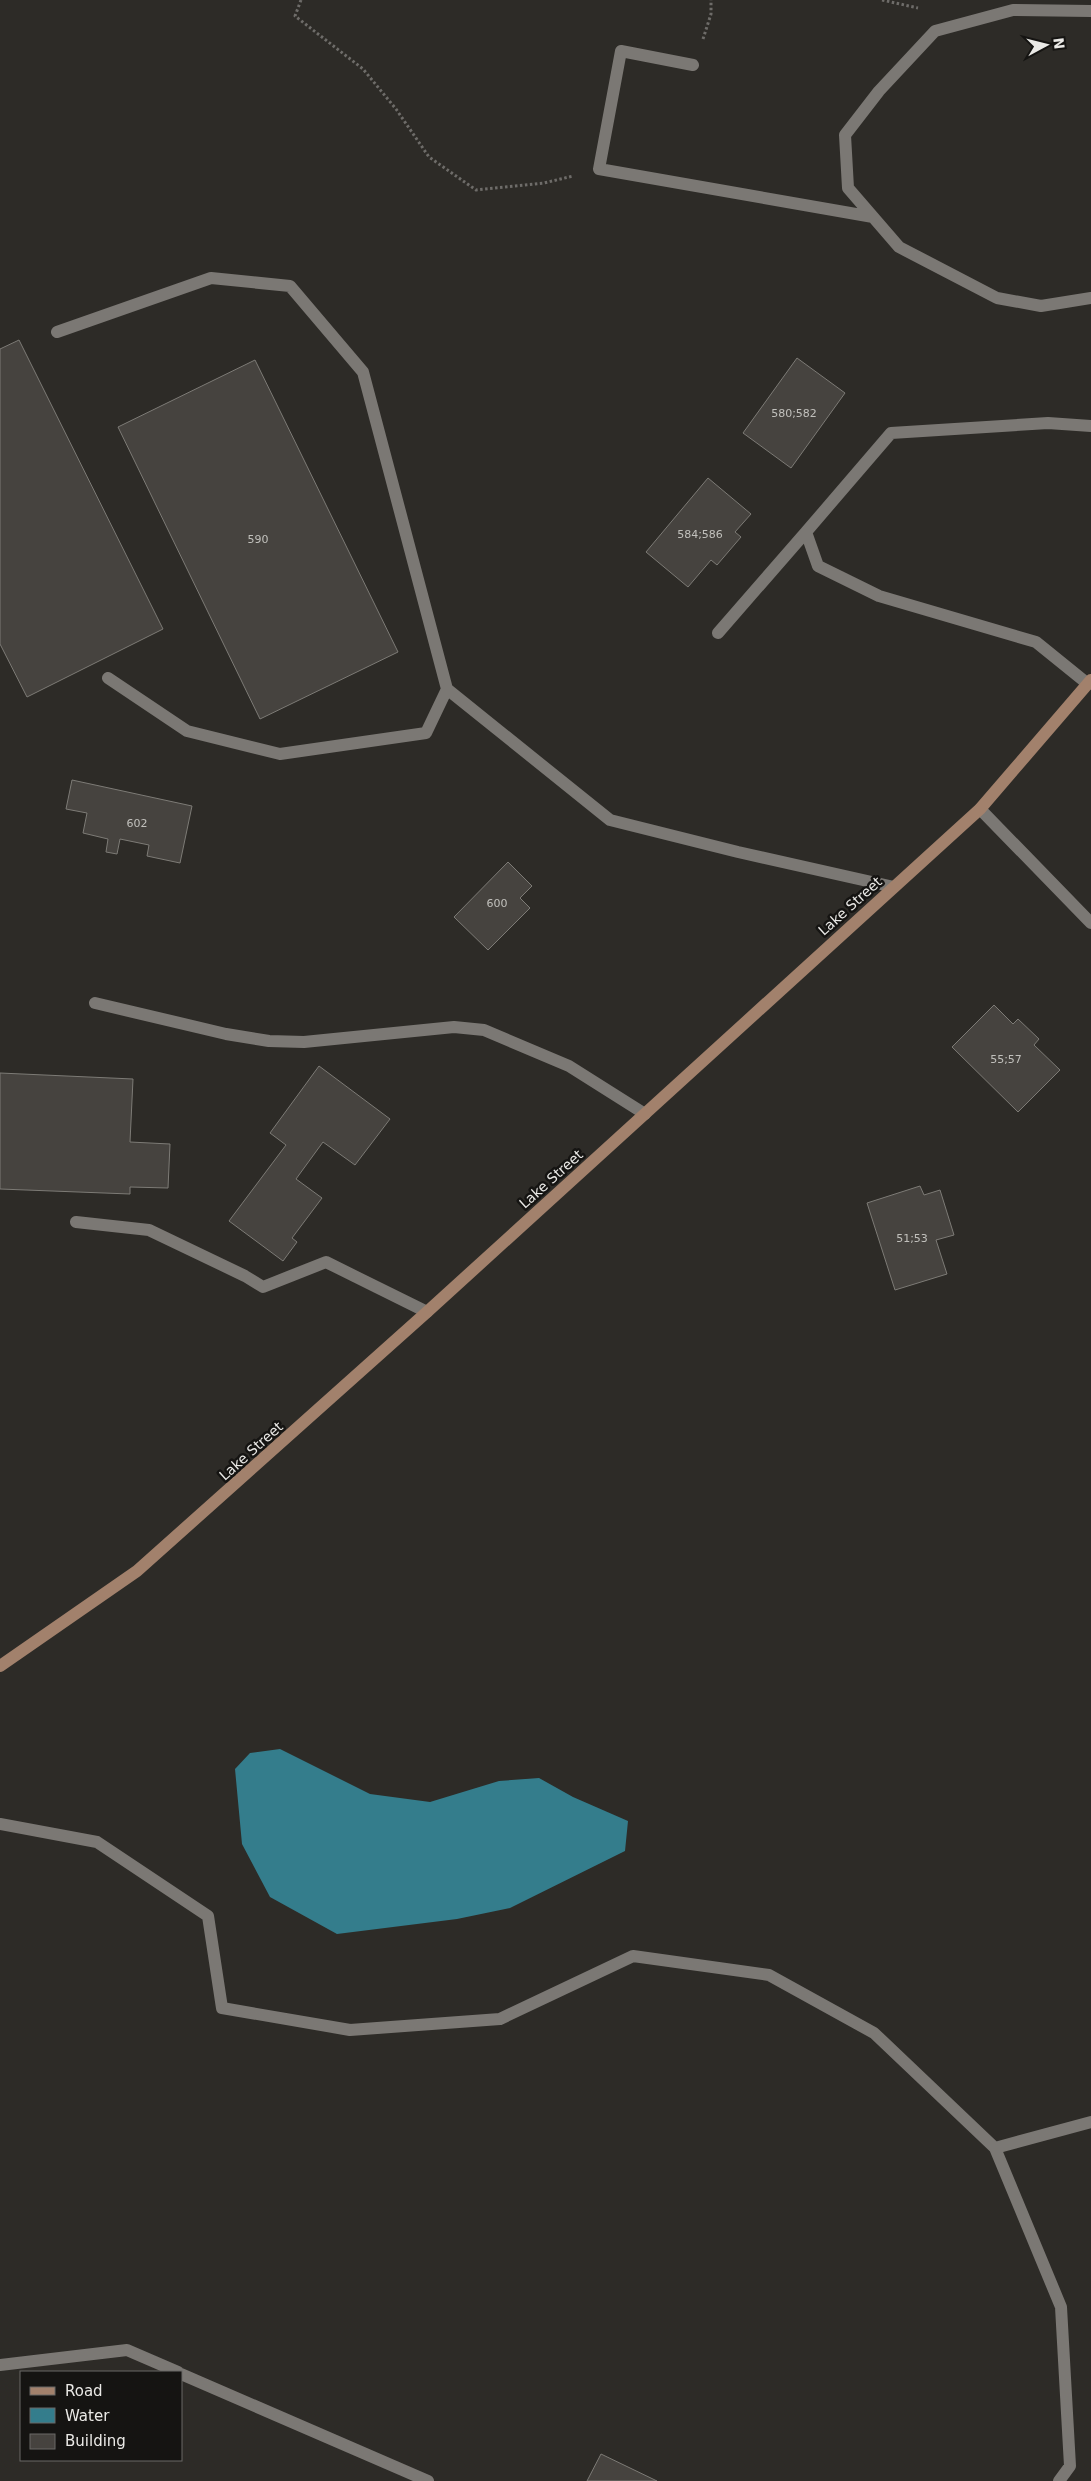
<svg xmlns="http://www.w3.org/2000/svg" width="1091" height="2481" viewBox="0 0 1091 2481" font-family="'DejaVu Sans',sans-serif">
<rect width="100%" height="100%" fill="#2d2b27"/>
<path fill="#347d8c" d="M280 1749 370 1794 430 1802 499 1781 539 1778 573 1797 628 1821 625 1851 510 1908 457 1919 337 1934 270 1897 242 1844 235 1769 250 1753Z"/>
<path fill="#46433f" stroke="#7d7b76" d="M19 340 163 629 27 697 0 644V349Z
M797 358 845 393 791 468 743 433Z
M255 360 398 652 260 719 118 427Z
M708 478 751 514 735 532 741 537 717 565 711 560 688 587 646 552Z
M72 780 192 806 180 863 147 856 149 845 120 839 117 854 106 852 108 839 83 833 87 813 66 809Z
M508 862 532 886 520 898 530 908 488 950 454 917Z
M994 1005 1013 1024 1018 1019 1039 1039 1034 1045 1060 1070 1018 1112 952 1047Z
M319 1066 390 1119 355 1165 323 1142 296 1179 322 1198 292 1238 297 1242 283 1261 229 1221 286 1145 270 1133Z
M0 1073 133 1079 130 1142 170 1144 168 1188 130 1187V1194L0 1189Z
M920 1186 924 1195 940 1190 954 1235 936 1240 947 1274 895 1290 867 1203Z
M601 2454 657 2481H587Z"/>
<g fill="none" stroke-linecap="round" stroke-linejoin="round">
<path stroke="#6e6c69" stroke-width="3" stroke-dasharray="2.5 2.5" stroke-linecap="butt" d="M301 0 295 16 363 69 396 109 429 157 476 190 544 183 573 176
M882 0 918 8
M703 39 711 14V0"/>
<path stroke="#7b7874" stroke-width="12" d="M1091 11 1013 10 935 31 879 91 845 135 848 188 899 247 997 298 1041 306 1091 298
M693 65 621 51 599 169 873 217
M57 332 211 278 290 286 363 372 447 689 610 820 738 852 894 887
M718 633 806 532
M108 678 187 731 280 754 426 733 447 689
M1088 684 1036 642 879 596 818 566 806 532 891 433 1048 423 1091 426
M95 1003 226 1034 269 1041 304 1042 454 1027 484 1030 569 1066 645 1114
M76 1222 149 1230 245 1276 263 1287 326 1262 427 1312
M0 1824 97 1842 208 1916 222 2008 350 2030 500 2019 633 1956 769 1975 874 2033 995 2148 1091 2122
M995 2148 1061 2307 1070 2466 1059 2481
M0 2365 127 2350 178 2372
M181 2374 428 2481"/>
<path stroke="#7b7874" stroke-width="12" d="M980 809 1091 923"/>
<path stroke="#a2816c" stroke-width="12" d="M0 1666 137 1571 427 1312 980 809 1091 680"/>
</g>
<g text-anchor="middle" stroke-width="5" stroke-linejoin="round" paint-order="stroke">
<g font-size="11" fill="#c1c0bc">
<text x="794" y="417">580;582</text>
<text x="700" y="538">584;586</text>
<text x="258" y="543">590</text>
<text x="137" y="827">602</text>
<text x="497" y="907">600</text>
<text x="1006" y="1063">55;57</text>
<text x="912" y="1242">51;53</text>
</g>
<g font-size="14" fill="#eae9e6" stroke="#151412">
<text transform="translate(850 906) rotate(-42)" y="5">Lake Street</text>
<text transform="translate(551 1179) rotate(-42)" y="5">Lake Street</text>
<text transform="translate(251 1451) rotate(-42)" y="5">Lake Street</text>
</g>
</g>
<rect x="20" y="2371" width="162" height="90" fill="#151412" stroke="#6a6967"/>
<rect x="30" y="2387" width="25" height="8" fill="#a2816c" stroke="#6a6967"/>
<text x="65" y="2396" font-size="15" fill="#eae9e6">Road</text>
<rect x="30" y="2408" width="25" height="15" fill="#347d8c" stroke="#6a6967"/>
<text x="65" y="2421" font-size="15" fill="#eae9e6">Water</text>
<rect x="30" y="2434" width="25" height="15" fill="#46433f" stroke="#6a6967"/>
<text x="65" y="2446" font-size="15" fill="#eae9e6">Building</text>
<g transform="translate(1046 45) rotate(83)" stroke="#151412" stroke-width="4" paint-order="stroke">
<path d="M0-4L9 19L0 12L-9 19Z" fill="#eae9e6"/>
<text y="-8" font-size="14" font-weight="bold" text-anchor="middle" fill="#eae9e6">N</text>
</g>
</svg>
